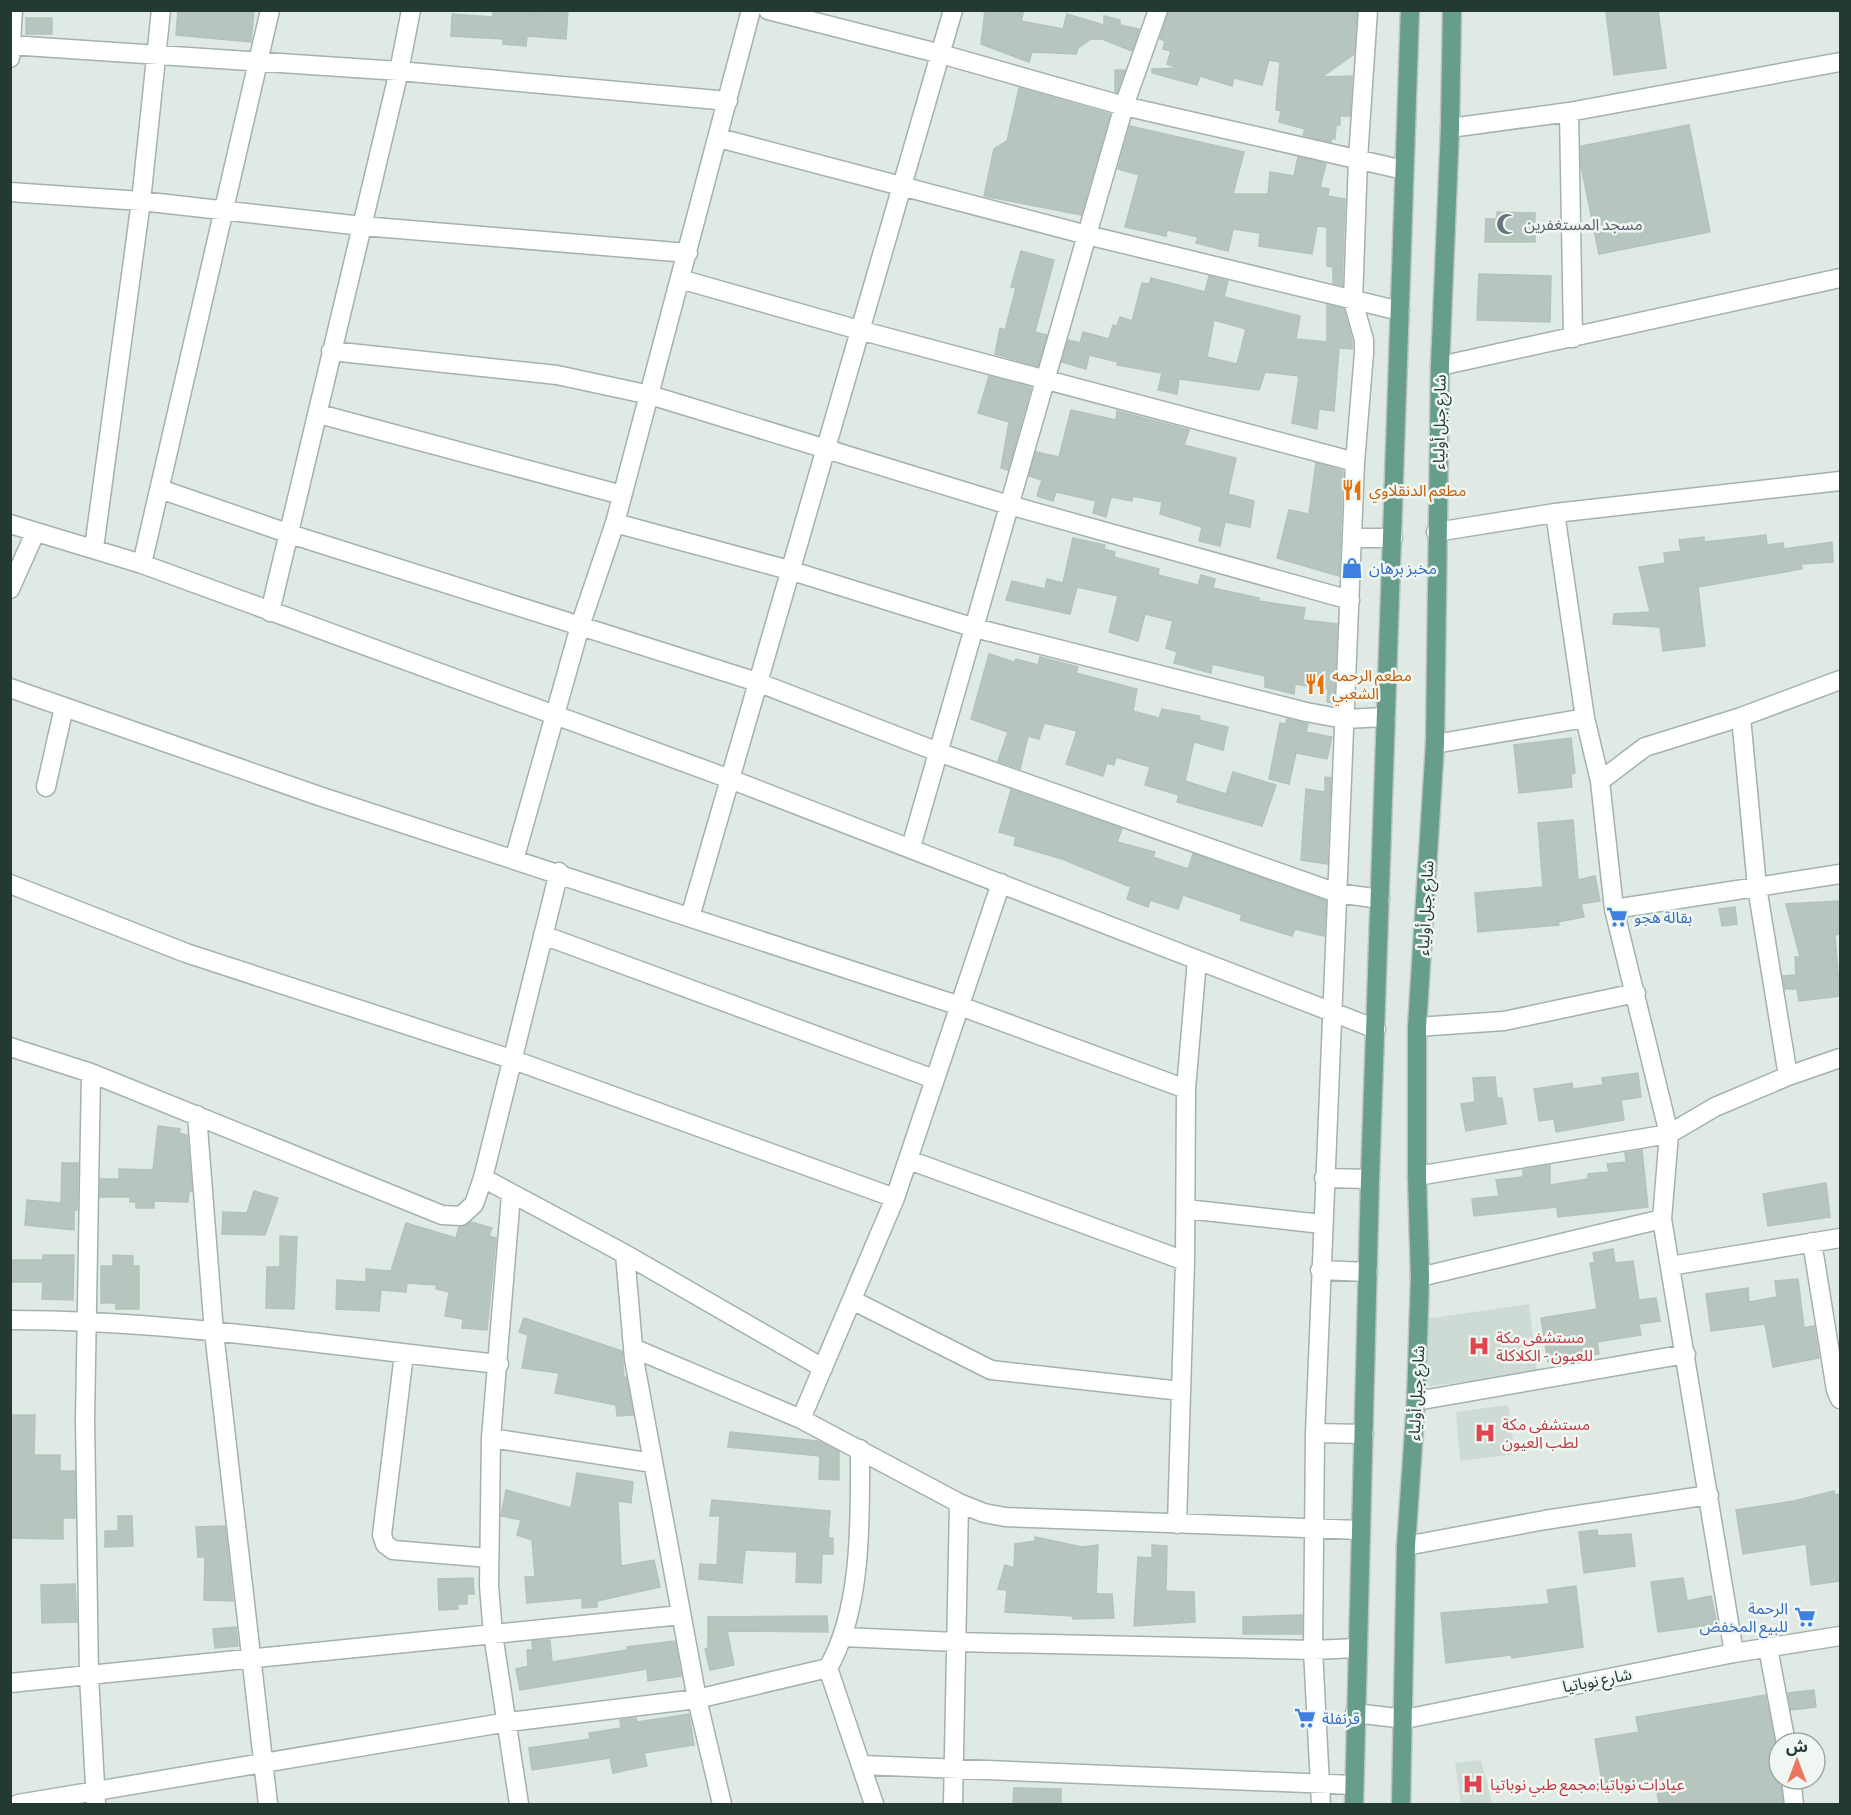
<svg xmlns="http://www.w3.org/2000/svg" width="1851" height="1815" viewBox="0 0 1851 1815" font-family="'Alegreya Sans','Noto Sans Arabic',sans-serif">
<rect width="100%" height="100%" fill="#e0eae5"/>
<path fill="#cedad4" d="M1529 1304 1537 1373 1422 1387 1425 1319Z
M1508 1405 1515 1454 1460 1461 1456 1412Z
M1481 1760 1492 1804H1461L1455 1763Z"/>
<path fill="#b6c5be" stroke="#b3c3bb" stroke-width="1.5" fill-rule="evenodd" d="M178 10H254L251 42 176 35Z
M493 10 540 13V10H568L566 39 527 36 526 46 503 44V39L451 36 452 14 493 17Z
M985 10H1024L1021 21 1063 29 1067 14 1104 25V16L1120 20V25L1139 29 1132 51 1102 39H1091L1078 48 1076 54 1032 52 1029 62 981 44Z
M1169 10H1357L1354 54 1322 77 1352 76 1350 116H1340V125H1336L1335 139 1332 138 1331 142 1303 135 1305 129 1279 122 1281 111 1276 110 1280 62 1269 60 1262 85 1234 78 1232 86 1200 76 1197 85 1152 73V69L1178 68 1167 64 1171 51 1163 49 1165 41 1160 39Z
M1618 10H1658L1666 68 1614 75 1606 12Z
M26 18H52V34H26Z
M1115 70H1125L1117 92H1115Z
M1019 88 1110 114 1081 215 984 196 994 149 1007 141Z
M1689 125 1710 232 1599 254 1581 166V146Z
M1130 126 1244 152 1233 194H1268L1270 172 1294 176 1298 157 1326 164 1320 187 1329 189 1328 196 1345 199 1342 285 1333 283V267L1327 266V227L1317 226 1312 254 1259 246 1260 233 1233 229 1228 251 1196 243 1198 237 1167 230 1166 236 1125 227 1139 175 1118 169Z
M1497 212 1535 213V242H1485L1486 219H1497Z
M1021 251 1054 260 1035 332 1047 335 1038 366 995 354 1000 328 1005 330 1016 288 1011 287Z
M1479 274 1551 276 1550 322 1477 320Z
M1209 276 1228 281 1224 297 1300 316 1296 339 1327 342V305L1344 309 1352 340V349L1339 348 1334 411 1319 409 1317 429 1292 423 1299 376 1265 372 1259 390 1179 379 1177 394 1158 390 1162 373 1117 365 1118 362 1089 355 1086 369 1062 362 1068 340 1080 343 1083 332 1109 339 1113 325 1117 326 1120 317 1132 321 1142 283 1149 284 1151 278 1205 292ZM1214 320 1246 329 1237 364 1207 357Z
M989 376 1031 388 1008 470 1001 468 1009 422 978 413Z
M1071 410 1116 420 1117 411 1189 430 1184 445 1236 458 1228 494 1254 501 1250 527 1225 522 1220 546 1199 541 1202 527 1160 514 1162 502 1133 496 1132 501 1111 497 1106 517 1093 513 1096 501 1056 492 1053 501 1037 496 1042 480 1029 476 1036 452 1059 457Z
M1316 463 1343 471 1339 576 1277 558 1289 510 1309 514Z
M1766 535 1767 545 1783 543 1784 549 1832 542 1833 562 1801 564 1802 569 1698 587 1705 646 1663 651 1660 627 1613 624 1614 614 1650 612 1639 567 1665 563 1664 553 1681 551 1679 540 1704 537V542Z
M1073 538 1105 545 1104 549 1115 552 1114 557 1159 569 1158 575 1198 585 1201 575 1215 579 1213 588 1259 598V601L1305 608 1303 620 1337 624 1334 703 1327 702 1328 689 1295 684 1294 694 1265 687V676L1212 664 1211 673 1174 663 1177 652 1166 648 1173 621 1145 614 1138 641 1109 632 1118 596 1077 587 1070 614 1006 600 1012 581 1045 589 1047 579 1063 583Z
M989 654 1014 662 1016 659 1038 665 1040 657 1078 667 1076 673 1137 689 1133 711 1159 718 1162 709 1200 716 1199 720 1228 727 1223 750 1194 742 1185 781 1226 794 1233 772 1276 785 1262 826 1177 802 1179 795 1145 785 1150 767 1116 757 1114 765 1107 763 1103 776 1066 764 1077 731 1044 723 1039 739 1028 736 1020 769 998 761 1008 732 971 719Z
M1287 719 1308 724 1306 732 1332 737 1327 759 1296 753 1289 784 1269 779 1280 723 1286 724Z
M1571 738 1575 773 1571 774 1572 787 1519 793 1514 745Z
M1325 777 1331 778 1327 864 1301 860 1306 789 1325 792Z
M1011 790 1122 829 1117 842 1155 852 1153 857 1188 869 1193 854 1326 901 1324 936 1295 929 1292 936 1240 920 1242 915 1183 895 1178 909 1150 900 1148 907 1127 899 1131 887 1062 859 1014 845 1016 837 999 832Z
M1573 820 1578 880 1595 876 1600 901 1581 904 1584 917 1558 922 1559 925 1478 932 1475 893 1543 887 1538 823Z
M1838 901 1840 934 1835 935 1840 996 1799 1001 1797 989H1785L1783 976 1796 975 1795 957H1800L1786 904Z
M1735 907 1737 924 1722 926 1719 909Z
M1638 1073 1641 1097 1621 1100 1624 1120 1556 1132 1554 1119 1539 1121 1534 1089 1572 1083 1573 1089 1603 1085 1602 1078Z
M1495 1077 1497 1098H1502L1506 1124 1466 1131 1461 1104 1475 1102 1473 1078Z
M158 1126 180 1129 179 1133 187 1135 192 1191H189L188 1202 154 1201V1208H136V1202H130V1197H100V1179H119V1169L153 1170Z
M1642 1150 1648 1207 1558 1217 1557 1207 1474 1216 1472 1199 1499 1196 1496 1180 1523 1177V1170L1550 1165V1185L1588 1179V1174L1609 1172 1607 1164 1626 1162 1625 1153Z
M62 1163H78L77 1210H74V1230L25 1225 27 1200 61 1203Z
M1826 1183 1830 1217 1768 1226 1763 1194Z
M254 1191 278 1198 265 1235 222 1234 223 1212 247 1213Z
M471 1222 492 1228 489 1236 496 1238 487 1330 462 1328 463 1319 445 1316 449 1292 436 1289 437 1285 407 1283 406 1292 381 1290 379 1311 336 1309 337 1280 366 1282V1269L391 1271 406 1223 456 1238 459 1227Z
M280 1236 297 1237 294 1309 266 1308 267 1267H280Z
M1613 1249 1615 1263 1633 1261 1639 1300 1656 1298 1660 1321 1639 1324 1641 1335 1597 1342 1599 1354 1548 1362 1541 1318 1597 1309 1590 1263H1595L1593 1253Z
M43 1255H74L73 1300 42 1299 43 1282H10V1260H43Z
M113 1255 133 1256V1266H139V1309H116V1303H101V1266H113Z
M1798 1279 1804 1328 1814 1326 1819 1358 1773 1367 1765 1324 1711 1331 1706 1294 1748 1288 1749 1302 1777 1297 1775 1281Z
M524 1318 622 1351 624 1378 626 1377 633 1415 617 1416 616 1405 555 1393 559 1373 522 1368 528 1335 519 1332Z
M13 1415H35L34 1455H60V1471H75V1518H63V1539L10 1538V1420H13Z
M730 1432 818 1441 839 1452V1480L819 1479 820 1456 728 1447Z
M577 1473 633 1482 631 1503 618 1501 621 1566 654 1560 660 1587 597 1601V1607L582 1608V1598L527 1603 525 1577H535L532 1540 517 1535 521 1520 501 1516 506 1490 571 1508Z
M1834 1491 1835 1495 1840 1494V1581L1811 1585 1806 1544 1743 1554 1736 1510 1794 1501Z
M712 1500 830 1511 828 1538H833V1554H822L821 1583 796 1582 797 1552 745 1550 742 1583 699 1579 700 1564 717 1565 720 1516H710Z
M118 1516H132L133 1546 105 1547V1531H118Z
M225 1526 233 1601 204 1600 205 1557H198L196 1527Z
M1597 1530 1598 1536 1631 1534 1635 1566 1584 1573 1579 1532Z
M1035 1537 1082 1547 1098 1545 1096 1594H1112L1114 1618 1073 1619V1616L1005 1612 1007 1590 998 1589 1005 1565 1014 1568 1015 1544 1035 1541Z
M1152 1545 1167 1546 1166 1591 1194 1592 1195 1622 1134 1626 1138 1557 1152 1558Z
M473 1578 474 1594H467V1604H457L458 1609 439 1610 438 1579Z
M1683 1578 1687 1601 1711 1596 1717 1624 1658 1632 1651 1582Z
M75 1584 77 1622 42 1623 41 1585Z
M1576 1586 1583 1647 1512 1658 1511 1655 1446 1663 1441 1613 1549 1604 1547 1590Z
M1302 1615V1634H1243V1617Z
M827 1616 828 1632 727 1631 734 1665 710 1670 705 1649 708 1648V1617Z
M236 1627 238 1646 215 1648 213 1629Z
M550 1640 552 1662 627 1650V1647L675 1641 681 1676 648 1681 647 1669 520 1690 516 1669 528 1666 527 1650H533L532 1641Z
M1814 1690 1816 1707 1791 1710 1788 1693Z
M1765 1695 1778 1751 1783 1804H1659L1655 1780 1603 1787 1595 1739 1639 1732 1636 1717Z
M689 1714 694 1745 644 1753 647 1766 613 1773 610 1758 532 1770 529 1748 590 1739 589 1733 621 1728 620 1720 636 1718 637 1722Z
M1014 1788 1061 1789V1804H1013Z"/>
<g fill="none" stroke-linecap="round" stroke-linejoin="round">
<defs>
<path id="minor" d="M768 10 941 54 1124 106 1404 170
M10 45 399 71 728 101
M10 58 13 10
M1569 112 1573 338
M1450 128 1569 112 1840 62
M719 138 1087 235 1400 311
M10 192 141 201 362 226 688 253
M680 279 859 330 1355 462
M331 351 557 375 650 395 1009 505 1350 600
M1440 366 1840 278
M319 414 622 495
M160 489 290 534 757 682 938 752 1337 893 1380 899
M1555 513 1585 718 1600 781 1614 909 1669 1134 1662 1219 1734 1653
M615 523 789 570 975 628 1306 712 1344 719 1386 717
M10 524 142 564 730 779 1376 1029
M1436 532 1555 513 1840 481
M1352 538H1393
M94 548 141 201 161 10
M142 564 270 10
M10 589 35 533
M270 612 399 71 411 10
M10 688 319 796 960 1006 1186 1089
M1741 717 1757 887 1788 1076
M1435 744 1585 718
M1600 781 1645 747 1741 717 1840 680
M46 787 64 707
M911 847 1124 106 1158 10
M514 860 580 626 615 523 751 10
M10 884 186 953 511 1059 895 1198
M1614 909 1840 874
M690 917 953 10
M543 935 934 1079
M1417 1027 1504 1021 1636 993
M10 1047 91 1073 442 1215 461 1216 474 1204 483 1178 559 872
M91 1073 85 1420 89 1676 96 1803
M197 1115 214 1332 268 1804
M909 1160 1185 1261
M1417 1176 1669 1134 1715 1107 1788 1076 1840 1058
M483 1178 625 1254 823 1368
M1324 1178 1370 1179
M511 1195 491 1438 489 1586 493 1634 519 1804
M1186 1209 1322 1224
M1812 1242 1836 1390 1840 1399
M625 1254 634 1359 697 1699 722 1804
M1670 1266 1840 1238
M1320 1270 1368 1272
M1420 1277 1662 1219
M852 1300 991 1370 1181 1391
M10 1320C174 1320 336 1347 499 1364
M633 1348 801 1419 959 1503 984 1513 1005 1517 1360 1530
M404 1354 382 1535 385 1544 393 1550 489 1558
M1416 1401 1686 1354
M801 1419 895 1198 1001 883
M1315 1433 1364 1434
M491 1438 653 1463
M860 1449C860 1517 863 1607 828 1668L874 1804
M1177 1524 1185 1261 1186 1089 1197 960
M1406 1546 1545 1520 1709 1495
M843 1637 956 1642 1313 1650 1357 1648
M1768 1648 1786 1743
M10 1683 681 1615
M1355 1713 1405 1719 1734 1653 1840 1636
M862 1765 1354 1785
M1791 1779 1794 1804
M18 1804 508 1722 697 1699 828 1668
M953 1804 959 1503
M1321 1804 1313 1650 1315 1433 1355 462 1364 353V340L1353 301 1358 159 1368 10"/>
<path id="major" d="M1354 1804 1370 1179 1410 10
M1401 1804 1406 1546 1416 1401 1420 1277 1417 1176V1027L1435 744 1440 366 1450 128 1452 10"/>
</defs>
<use href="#minor" stroke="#a3b2ab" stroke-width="21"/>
<use href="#major" stroke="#bdc4c1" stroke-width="21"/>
<use href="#minor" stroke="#fff" stroke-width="18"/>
<use href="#major" stroke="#679e8b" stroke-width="18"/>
</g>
<defs>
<symbol id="mosque-bare" viewBox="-9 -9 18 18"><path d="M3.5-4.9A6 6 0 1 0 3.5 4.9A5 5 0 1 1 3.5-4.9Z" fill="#6b7280" stroke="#f0f7f3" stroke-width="2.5" paint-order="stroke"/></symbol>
<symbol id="restaurant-bare" viewBox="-9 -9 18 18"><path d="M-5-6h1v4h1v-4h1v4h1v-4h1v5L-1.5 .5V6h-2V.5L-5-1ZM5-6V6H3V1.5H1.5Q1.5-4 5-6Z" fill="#e8710a" stroke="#f0f7f3" stroke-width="2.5" paint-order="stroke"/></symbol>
<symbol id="shop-bare" viewBox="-9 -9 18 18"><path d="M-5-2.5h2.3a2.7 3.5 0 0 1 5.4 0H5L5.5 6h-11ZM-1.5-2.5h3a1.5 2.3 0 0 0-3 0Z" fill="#3f7fe0" stroke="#f0f7f3" stroke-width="2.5" paint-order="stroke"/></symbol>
<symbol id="supermarket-bare" viewBox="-9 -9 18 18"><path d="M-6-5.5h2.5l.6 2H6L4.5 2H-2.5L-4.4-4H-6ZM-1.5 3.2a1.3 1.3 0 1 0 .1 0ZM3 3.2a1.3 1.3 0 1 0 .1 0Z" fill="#3f7fe0" stroke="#f0f7f3" stroke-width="2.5" paint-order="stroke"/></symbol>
<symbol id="hospital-bare" viewBox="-9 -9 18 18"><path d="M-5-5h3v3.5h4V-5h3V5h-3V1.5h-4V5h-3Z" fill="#e0444e" stroke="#f0f7f3" stroke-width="2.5" paint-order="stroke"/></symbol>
</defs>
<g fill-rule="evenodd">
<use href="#mosque-bare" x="1492" y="209" width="30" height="30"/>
<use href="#restaurant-bare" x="1337" y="475" width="30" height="30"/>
<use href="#shop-bare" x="1337" y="553" width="30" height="30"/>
<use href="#restaurant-bare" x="1300" y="669" width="30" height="30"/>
<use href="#supermarket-bare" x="1602" y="902" width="30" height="30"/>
<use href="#hospital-bare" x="1464" y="1331" width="30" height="30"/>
<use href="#hospital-bare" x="1470" y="1418" width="30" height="30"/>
<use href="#supermarket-bare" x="1790" y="1602" width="30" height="30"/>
<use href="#supermarket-bare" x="1290" y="1703" width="30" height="30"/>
<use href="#hospital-bare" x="1458" y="1769" width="30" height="30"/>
</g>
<g text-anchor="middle" stroke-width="5" stroke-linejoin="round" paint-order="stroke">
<g font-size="16" fill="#5b616d" stroke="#f0f7f3" text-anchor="start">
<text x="1524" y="230">مسجد المستغفرين</text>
</g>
<g font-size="16" fill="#223a31" stroke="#f0f7f3">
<text transform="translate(1439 422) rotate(-89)" y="6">شارع جبل أولياء</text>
<text transform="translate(1425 908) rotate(-87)" y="6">شارع جبل أولياء</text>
<text transform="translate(1416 1393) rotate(-87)" y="6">شارع جبل أولياء</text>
<text transform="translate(1597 1680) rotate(-11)" y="6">شارع نوباتيا</text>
</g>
<g font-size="16" fill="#c56008" stroke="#f0f7f3" text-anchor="start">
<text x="1369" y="496">مطعم الدنقلاوي</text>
<text x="1332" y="681">مطعم الرحمه<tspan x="1332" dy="18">الشعبي</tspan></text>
</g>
<g font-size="16" fill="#366cbe" stroke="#f0f7f3" text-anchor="start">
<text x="1369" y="574">مخبز برهان</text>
<text x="1634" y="923">بقالة هجو</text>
<text x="1788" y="1614" text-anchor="end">الرحمة<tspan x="1788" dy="18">للبيع المخفض</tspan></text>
<text x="1322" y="1724">قرنفلة</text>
</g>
<g font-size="16" fill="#be3a42" stroke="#f0f7f3" text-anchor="start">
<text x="1496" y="1343">مستشفى مكة<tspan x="1496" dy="18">للعيون - الكلاكلة</tspan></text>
<text x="1502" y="1430">مستشفى مكة<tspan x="1502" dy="18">لطب العيون</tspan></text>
<text x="1490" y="1790">عيادات نوباتيا;مجمع طبي نوباتيا</text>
</g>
</g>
<rect width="1851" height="1815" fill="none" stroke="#223a31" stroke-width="24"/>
<g transform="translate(1797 1761)"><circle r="28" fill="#f0f7f3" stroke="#9eaba5" stroke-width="1.5"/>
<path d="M0-4.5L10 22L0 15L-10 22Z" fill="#eb755e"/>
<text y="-9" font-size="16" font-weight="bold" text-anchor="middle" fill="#223a31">ش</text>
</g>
</svg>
